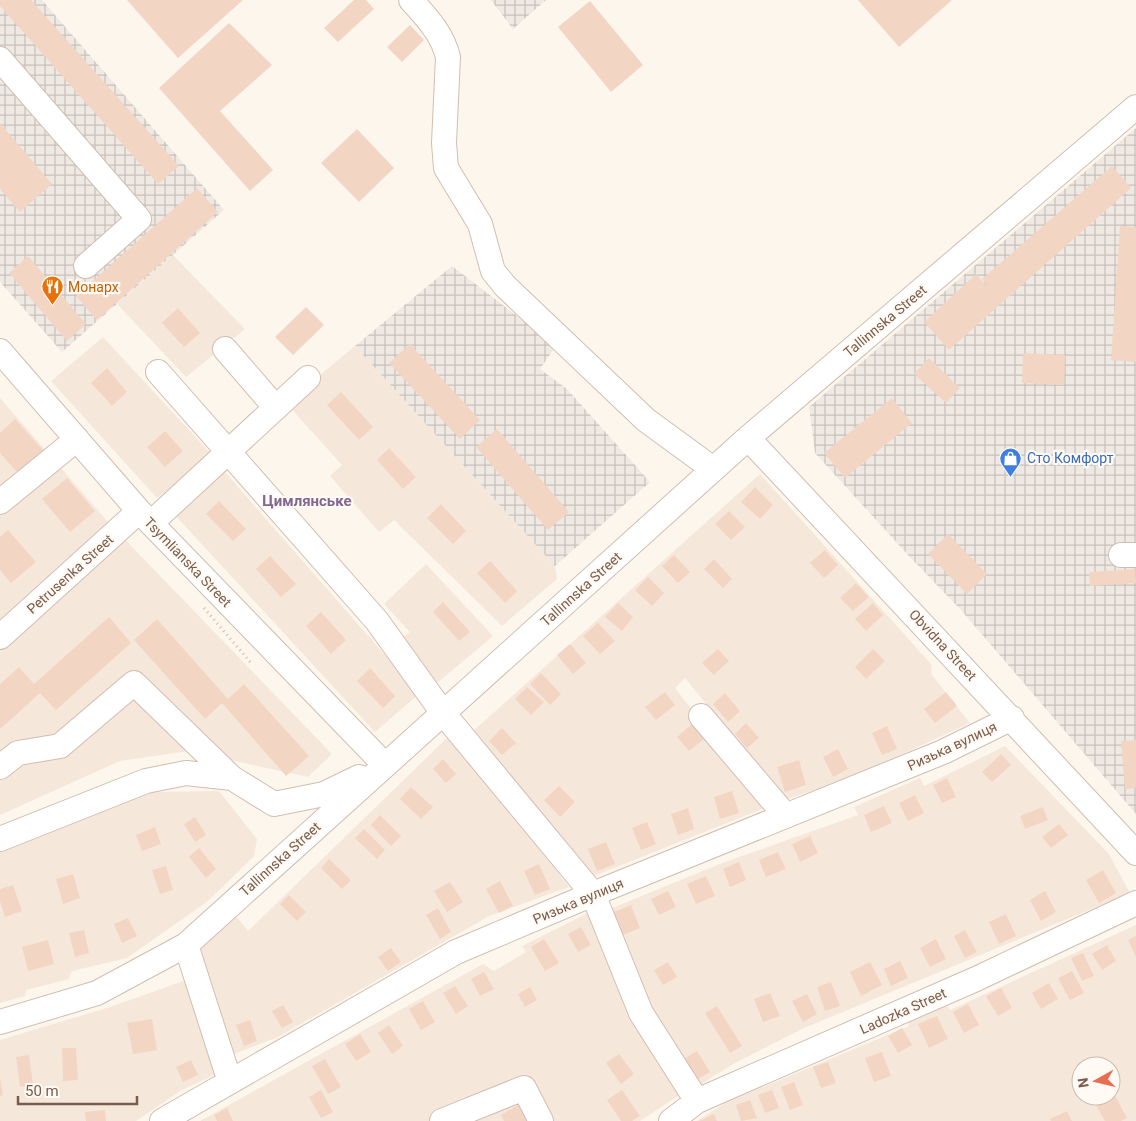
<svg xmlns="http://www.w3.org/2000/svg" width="1136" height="1121" viewBox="0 0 1136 1121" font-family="Roboto,sans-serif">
<defs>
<pattern id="industrial-grid" width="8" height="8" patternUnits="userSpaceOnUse" patternTransform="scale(1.25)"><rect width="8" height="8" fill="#efe9e4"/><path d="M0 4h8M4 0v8" fill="none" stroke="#c7c0bb"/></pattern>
</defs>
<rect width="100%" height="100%" fill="#fdf6ec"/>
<path fill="#f5e8da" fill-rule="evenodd" d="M173 255 245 329 186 377 117 304Z
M103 337 213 456 157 498 51 381Z
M355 346 555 566 557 579 502 626 394 520 379 532 330 476 342 465 286 403Z
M0 398 108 522 332 754 308 777 189 751 120 761 0 815Z
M224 471 419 694 375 732 173 513Z
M760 474 932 665 931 674 970 723 848 779 784 800 685 678 675 688 767 807 589 878 472 732Z
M426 564 493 636 437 683 398 641 410 632 384 604Z
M450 735 569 887 489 916 278 1037 234 1054 196 952 236 916 248 931Z
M1005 746 1109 854 1130 893 804 1028 733 1064 695 1088 650 1013 610 909 717 865 858 815 854 807 920 778 924 786Z
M219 791 257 839 254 856 208 901 127 958 72 971 69 979 26 990 25 996 0 1003V851L94 810 151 792Z
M588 913 627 998 681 1094 640 1121H200L483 964 494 971 526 952 522 946Z
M1136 925V1121H697L725 1103 909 1026 907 1020 945 1003 950 1010ZM1081 1066H1111V1096H1081Z
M186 980 218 1073 180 1091 136 1121H0V1040L113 1006Z"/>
<path fill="url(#industrial-grid)" d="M0 0H42L224 210 62 352 0 282Z
M491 0H546L513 29Z
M1136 128V814L961 610 908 555 815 453 809 407Z
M452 266 556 346 540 369 567 389 650 482 555 566 355 346Z"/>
<path fill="#f3d5c3" d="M0 0H31L179 166 158 184 0 6Z
M127 0H243L178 58Z
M354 0H366L374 9 338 42 324 28Z
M858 0H952L899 47Z
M590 1 643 65 611 92 558 27Z
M229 23 272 65 220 111 273 170 250 191 159 88Z
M410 25 424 40 402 62 387 47Z
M0 123 52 184 20 212 0 189Z
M357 129 394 168 359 202 321 163Z
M1112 166 1131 188 949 350 924 322 976 274 990 290 982 279Z
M197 188 218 212 97 320 76 296Z
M1120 226 1136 227V362L1111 360Z
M28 256 86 324 67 341 9 273Z
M306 307 324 325 293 355 275 337Z
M178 308 200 333 184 347 162 323Z
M410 344 480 420 460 439 389 363Z
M1023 353 1065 355 1064 385 1022 383Z
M929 358 960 388 946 403 914 374Z
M107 368 127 392 112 406 91 383Z
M341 392 373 427 359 440 327 405Z
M892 398 912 423 845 478 824 453Z
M15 419 43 450 18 473 0 453V433Z
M497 429 569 512 548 530 476 447Z
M165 431 183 451 165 467 147 447Z
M389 448 416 477 403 489 377 460Z
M67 478 95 511 70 532 42 499Z
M755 487 773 505 760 519 741 502Z
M219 501 246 529 233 541 206 514Z
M441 504 466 531 453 544 427 518Z
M729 511 745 527 731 540 715 524Z
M8 530 36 562 11 583 0 570V537Z
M948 534 987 574 967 594 928 554Z
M825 550 838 565 824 578 810 563Z
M674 555 690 572 678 583 662 566Z
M270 556 296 584 281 597 256 569Z
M714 559 732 579 723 588 704 569Z
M490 561 517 591 505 603 477 573Z
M1135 569 1136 583 1090 586 1089 572Z
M648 577 664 593 652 606 635 590Z
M856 583 869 597 853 611 840 598Z
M443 602 470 632 459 641 433 612Z
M618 603 633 617 622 631 605 617Z
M873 603 883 615 866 631 855 619Z
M321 612 346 640 331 654 306 626Z
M109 617 131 643 56 710 40 693 0 729V684L19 667 34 684Z
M157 619 228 699 244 684 309 756 286 776 222 703 205 719 134 640Z
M598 623 615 641 600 654 583 636Z
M570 644 586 663 573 674 557 655Z
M718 649 729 661 714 675 702 663Z
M873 649 885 661 866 679 855 667Z
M370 668 395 696 383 708 357 681Z
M541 673 561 694 550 705 530 684Z
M527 687 544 702 531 715 515 699Z
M665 692 675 705 656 720 645 707Z
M946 692 957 706 935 723 924 709Z
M725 693 740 711 728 722 713 704Z
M746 723 759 738 747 748 735 734Z
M692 724 704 739 689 751 677 737Z
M887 726 897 749 882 755 872 733Z
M502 728 516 743 502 755 489 741Z
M1136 740V788L1125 789 1121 741Z
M838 749 848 769 833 777 823 757Z
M1001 754 1011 765 992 782 982 772Z
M443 759 456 774 446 783 433 769Z
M799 760 806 785 785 792 777 767Z
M947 778 956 797 942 803 933 785Z
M559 786 575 802 560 817 544 800Z
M411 787 433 807 421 819 400 799Z
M732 791 739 813 720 819 714 797Z
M915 795 924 813 908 821 899 803Z
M884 806 892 823 871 832 864 815Z
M1043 807 1048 820 1025 829 1020 816Z
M688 808 694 829 678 835 671 814Z
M380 815 401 836 391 846 371 825Z
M195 817 206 835 195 842 184 824Z
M647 822 656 844 641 850 632 828Z
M1059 824 1068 835 1051 848 1042 837Z
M155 827 161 844 142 851 136 835Z
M364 829 385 850 377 859 355 838Z
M810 836 818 853 800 862 792 844Z
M606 842 615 864 597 871 588 849Z
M199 848 216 869 206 878 189 857Z
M778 852 786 869 766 877 759 860Z
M329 859 351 880 342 889 321 868Z
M739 862 746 880 730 887 723 869Z
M539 864 550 889 535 895 524 871Z
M166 866 173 890 160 894 152 870Z
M1103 870 1116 893 1099 903 1086 880Z
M73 874 80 898 63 904 56 879Z
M706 876 715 896 696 904 687 884Z
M500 881 513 906 499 913 486 889Z
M450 882 463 902 447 912 434 891Z
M13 885 22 911 5 917 0 901V889Z
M668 891 676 907 659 915 651 899Z
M1045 891 1056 912 1041 921 1030 900Z
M289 895 306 912 297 921 280 904Z
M631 905 640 928 623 935 614 912Z
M438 908 451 932 440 939 426 915Z
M1006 914 1016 936 999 944 989 922Z
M128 918 137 936 122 943 114 924Z
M581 927 591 945 578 952 568 934Z
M84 930 89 953 75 957 69 933Z
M965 930 977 952 965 958 954 936Z
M1136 936V957L1128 940Z
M544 939 559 963 545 971 531 947Z
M936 939 946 959 930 967 920 948Z
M48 940 54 964 28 971 22 947Z
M1107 945 1116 961 1102 970 1092 954Z
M391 948 401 962 388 971 378 957Z
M1083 953 1094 976 1082 981 1071 958Z
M900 961 908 978 891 986 884 969Z
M668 962 677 977 663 985 654 970Z
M870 962 882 985 861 996 850 972Z
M1072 971 1084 993 1070 1000 1058 978Z
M484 972 494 989 480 996 471 979Z
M831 982 840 1006 825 1011 817 987Z
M1049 983 1058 999 1041 1009 1032 993Z
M455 986 468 1006 456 1014 443 993Z
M530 987 537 1000 525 1007 518 994Z
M1001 988 1012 1008 998 1016 986 996Z
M770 993 780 1016 763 1022 754 999Z
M807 994 817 1014 803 1022 792 1001Z
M423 1001 435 1022 421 1030 409 1009Z
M968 1004 979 1025 964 1033 953 1012Z
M283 1005 293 1022 282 1028 272 1011Z
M717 1006 742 1046 730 1053 705 1013Z
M937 1016 948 1039 929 1048 918 1024Z
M152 1019 157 1050 133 1054 127 1023Z
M250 1020 257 1041 244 1046 236 1025Z
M389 1025 403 1046 392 1054 378 1033Z
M902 1028 912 1045 898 1053 888 1036Z
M360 1034 371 1052 356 1061 345 1044Z
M62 1048H76L78 1080 63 1081Z
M697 1051 710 1072 695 1081 682 1060Z
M882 1052 891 1076 874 1082 865 1058Z
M619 1054 634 1074 621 1084 606 1063Z
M29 1055 33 1085 20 1087 16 1057Z
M325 1059 341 1087 328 1094 312 1066Z
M191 1060 198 1075 183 1082 176 1067Z
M828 1062 836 1083 821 1088 813 1067Z
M0 1078 3 1095 0 1096Z
M794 1082 803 1105 790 1110 781 1087Z
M321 1090 333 1112 321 1118 309 1097Z
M622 1090 640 1116 632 1121H621L607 1100Z
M772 1090 779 1108 765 1113 758 1095Z
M1113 1092 1127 1118 1121 1121H1105L1094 1102 1105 1096H1111Z
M750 1100 757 1118 741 1121 736 1105Z
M518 1105 528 1121H504L501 1115Z
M227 1108 233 1121H217L214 1115Z
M105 1110 106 1121H86L85 1112Z
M1067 1111 1072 1121H1051L1050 1119Z
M714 1114 717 1121H699Z"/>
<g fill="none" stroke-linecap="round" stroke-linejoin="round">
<defs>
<path id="minor" d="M411 0C427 18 442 33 448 57L444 143 446 168 480 224 493 271 505 286 646 420 713 469
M0 59 139 219 86 266
M225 349 276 408
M0 351 139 511 385 765
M158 372 377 621 443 713 593 894 641 1013 697 1101
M748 438 1136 853
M0 502 77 439
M151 523 308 378
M1121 555H1136
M0 637 139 511
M701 716 786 816
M0 767 18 753 60 746 134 683 232 778 274 804 324 794 359 777
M0 839 146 781 186 773 232 778
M186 945 230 1082
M0 1022 97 993 186 945 748 438 1136 107
M162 1121 456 952 593 894 943 752 1012 718
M442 1121 524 1088 541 1121
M671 1121 697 1101 976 979 1136 903"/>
</defs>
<use href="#minor" stroke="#d1beb0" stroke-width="26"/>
<path stroke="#d9b8a5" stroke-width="3" stroke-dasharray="1 4" stroke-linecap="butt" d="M204 608 252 664"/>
<use href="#minor" stroke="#fff" stroke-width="24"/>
</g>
<defs>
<symbol id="restaurant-pin" viewBox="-11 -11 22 30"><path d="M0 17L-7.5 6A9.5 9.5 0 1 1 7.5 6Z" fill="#e8710a" stroke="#fffaf3"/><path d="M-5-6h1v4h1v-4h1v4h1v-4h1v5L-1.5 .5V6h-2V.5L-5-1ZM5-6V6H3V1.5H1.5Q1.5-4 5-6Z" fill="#fff"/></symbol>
<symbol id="shop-pin" viewBox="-11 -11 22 30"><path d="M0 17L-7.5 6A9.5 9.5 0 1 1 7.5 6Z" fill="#3f7fe0" stroke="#fffaf3"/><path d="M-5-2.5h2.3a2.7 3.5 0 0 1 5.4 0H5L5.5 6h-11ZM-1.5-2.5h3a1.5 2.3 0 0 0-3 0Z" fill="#fff"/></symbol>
</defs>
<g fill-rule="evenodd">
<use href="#restaurant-pin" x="40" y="274" width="25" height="34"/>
<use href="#shop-pin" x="998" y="446" width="25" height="34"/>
</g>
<g text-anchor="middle" stroke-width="4.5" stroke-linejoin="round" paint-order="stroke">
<g font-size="14" fill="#c56008" stroke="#fffaf3" text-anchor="start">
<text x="68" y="292">Монарх</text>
</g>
<g font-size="14" fill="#7a5c4d" stroke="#fffaf3">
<text transform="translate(885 321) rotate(-40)" y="5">Tallinnska Street</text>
<text transform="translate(188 562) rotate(46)" y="5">Tsymlianska Street</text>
<text transform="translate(70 574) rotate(-42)" y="5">Petrusenka Street</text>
<text transform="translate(581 589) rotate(-42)" y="5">Tallinnska Street</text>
<text transform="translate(943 645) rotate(47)" y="5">Obvidna Street</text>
<text transform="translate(952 746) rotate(-25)" y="5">Ризька вулиця</text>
<text transform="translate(280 859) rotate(-42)" y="5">Tallinnska Street</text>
<text transform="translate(578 901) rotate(-23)" y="5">Ризька вулиця</text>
<text transform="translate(903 1011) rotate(-24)" y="5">Ladozka Street</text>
</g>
<g font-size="14" fill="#366cbe" stroke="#fffaf3" text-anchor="start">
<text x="1027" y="463">Сто Комфорт</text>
</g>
<g font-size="15" font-weight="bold" fill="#846695" stroke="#fffaf3">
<text x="307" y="506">Цимлянське</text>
</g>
</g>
<g transform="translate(1096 1081) rotate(262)"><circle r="24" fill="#fffaf3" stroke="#cabbb1"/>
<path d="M0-4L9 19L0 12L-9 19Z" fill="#e76f51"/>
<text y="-8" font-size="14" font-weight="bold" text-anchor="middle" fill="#7a5c4d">N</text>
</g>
<path d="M18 1096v8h119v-8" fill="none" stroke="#7a5c4d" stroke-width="2.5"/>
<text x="25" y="1096" font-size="15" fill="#7a5c4d" stroke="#fffaf3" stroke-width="4" paint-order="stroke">50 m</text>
</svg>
